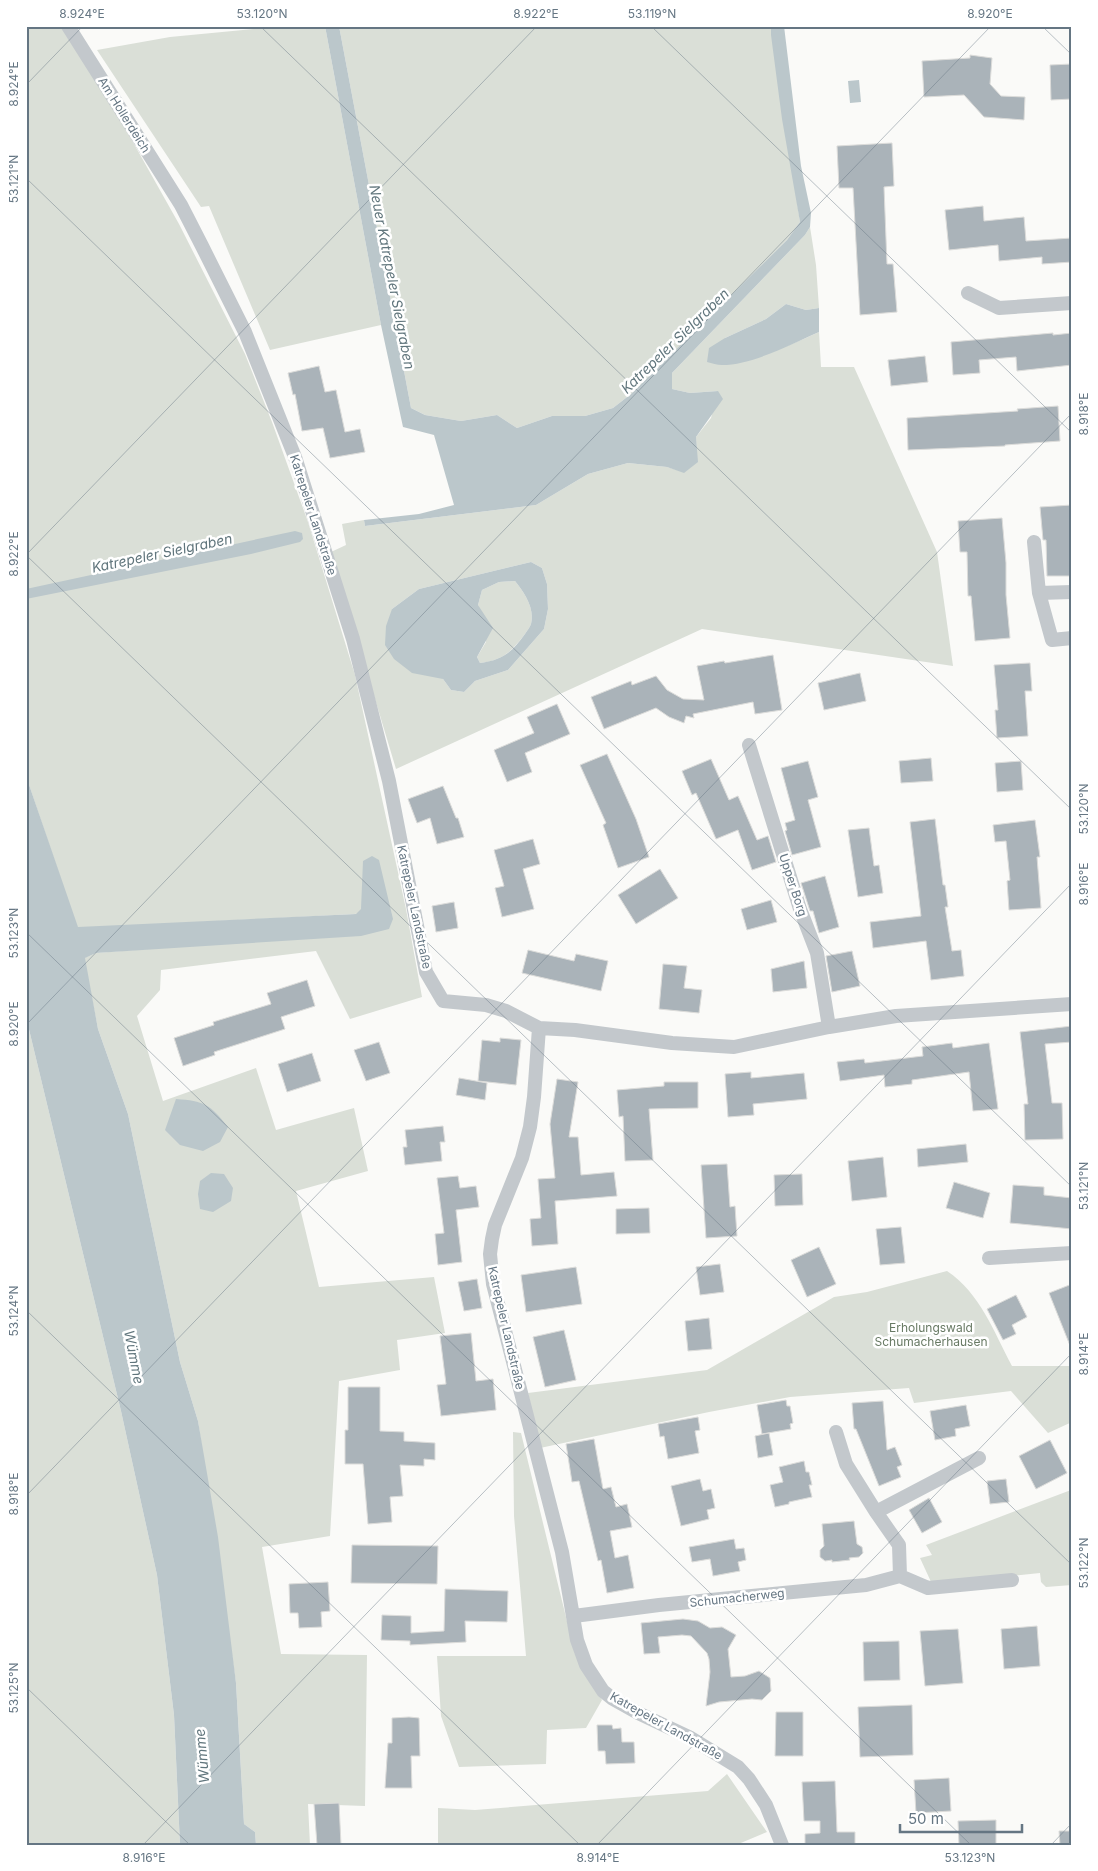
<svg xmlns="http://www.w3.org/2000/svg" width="1098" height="1871" viewBox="0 0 1098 1871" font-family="Inter,sans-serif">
<rect width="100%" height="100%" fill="#fafaf8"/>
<path fill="#dadfd7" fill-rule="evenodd" d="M26 26H62L111 103 179 224 245 354 272 422 308 522 355 675 406 909 422 997 350 1019 316 951 161 970 160 990 137 1016 163 1101 256 1068 276 1130 354 1108 368 1171 296 1191 319 1287 434 1277 445 1333 397 1340 400 1370 339 1381 330 1536 262 1547 281 1654 367 1655 365 1806 308 1804 310 1845H256L255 1832 244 1824 236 1683 198 1421 180 1362 128 1114 98 1029 84 958 96 953 187 946 392 912 86 928 26 934 77 927 26 776Z
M286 26H325L381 325 270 350 209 206 201 207 97 50 170 37Z
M339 26H771L800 222 787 240 660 367 631 394 613 408 585 416H552L517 428 497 415 461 421 425 415 411 408Z
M810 227 816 265 819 308 806 310 786 304 766 319 725 338 721 365C756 359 787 347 819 332L821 367H854L937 552 953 666 702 629 396 769 331 552 346 545 342 524 364 520 365 526 536 505 588 474 628 463 667 467 684 472 697 462 696 437 711 418 718 391 690 393 672 389V373L805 235ZM531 562 542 568 547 584 548 609 544 629 508 670 475 681 464 692 451 690 392 609 419 589Z
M515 581C524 592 535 608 531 624 530 627 527 631 525 634 511 652 503 660 480 663L477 657 486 642 478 605 482 590 499 582Z
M26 1017 121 1411 157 1575 174 1715 180 1845H26Z
M947 1271C980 1293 994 1332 1012 1366H1072V1422L1048 1433 1011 1391 914 1403 909 1388 790 1397 709 1412 540 1448 528 1393 707 1370 834 1297 867 1292Z
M513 1432 521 1433 575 1654 602 1700 586 1728 547 1730 546 1764 459 1767 441 1716 437 1656H526L514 1516Z
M1071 1490 1072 1585 1046 1587 1041 1582 1040 1573 932 1584 920 1558 932 1555 926 1545Z
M727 1774 767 1832 736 1845H438V1808L475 1810 708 1791Z"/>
<path fill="#bbc7cb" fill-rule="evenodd" d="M325 26H339L411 408 425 415 461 421 497 415 517 428 552 416H585L613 408 631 394 787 240 800 222 782 119 771 35V26H784L801 166 811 213 810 227 805 235 672 373V389L690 393 718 391 723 399 696 437 698 462 684 473 667 467 628 463 588 474 536 505 365 526 364 520 419 514 454 505 434 435 403 427 381 325Z
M859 80 861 102 850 103 848 81Z
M786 304 806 310 819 308V332C792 344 752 365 722 365 717 365 712 363 707 362L709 348 725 338 766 319Z
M295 531 302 533 303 539 300 542 251 554 26 599V589Z
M531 562 542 568 547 584 548 609 544 629 508 670 475 681 464 692 451 690 443 679 412 673 394 659 385 645 386 626 392 609 419 589ZM515 581C524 592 535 608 531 624 530 627 527 631 525 634 512 652 503 660 480 663L477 657 493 628 478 605 482 590 499 582Z
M26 776 78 927 356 914 361 909 363 861 372 856 379 860 393 919 389 929 361 936 96 953 85 958 98 1029 128 1114 180 1362 198 1421 218 1537 236 1683 244 1824 255 1832 256 1845H180L174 1715 157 1575 121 1411 26 1017Z
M176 1099C204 1101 210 1104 228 1127L220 1142 203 1151 180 1145 165 1130Z
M211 1173 224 1174 233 1188 231 1201 213 1212 200 1209 198 1194 200 1181Z"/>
<path fill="#aab3b9" stroke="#dcdcda" d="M970 55 992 58 990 84 1001 96 1025 97 1024 120 984 117 964 95 924 97 922 61 970 58Z
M1072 64V99L1051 100 1050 65Z
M892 143 894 186 884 187 887 264H893L897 312 860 315 853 188H839L837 146Z
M983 206 984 221 1024 217 1026 241 1072 238V262L1042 264V257L999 261 998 245 949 250 945 210Z
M1053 333V335L1072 333V365L1017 371 1016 357 979 360 980 373 953 375 951 342Z
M925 356 928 382 891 386 888 360Z
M319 366 325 392 336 390 345 432 360 429 365 452 330 458 323 428 302 431 295 394 293 395 288 373Z
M1058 406 1060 441 1005 445V446L908 450 907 418 1018 411 1017 409Z
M1072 505V576H1047L1046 540H1043L1040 507Z
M1002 518 1006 563V595L1010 638 975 641 971 596H968L967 552H960L958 521Z
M773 655 782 710 755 714 753 702 693 714 694 718 686 716 684 723 669 717 656 708 604 729 591 697 631 681 632 685 656 676 667 690 674 694 683 699 704 700 697 666 724 661 725 663Z
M1030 663 1032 691H1025L1028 736 997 738 995 710H998L994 665Z
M860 673 866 701 824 710 818 683Z
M557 704 570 734 525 753 532 772 507 782 494 750 534 733 527 717Z
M607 754 636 819 649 857 618 868 603 825 606 823 580 765Z
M931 758 933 781 901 783 899 761Z
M711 759 729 800 738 796 757 840 768 836 776 862 752 870 738 830 716 839 696 793 692 795 682 771Z
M808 761 818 797 808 800 821 847 792 855 785 831 787 830 785 823 795 820 781 768Z
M1021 761 1023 790 997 792 995 763Z
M443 786 456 818H458L464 837 437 844 430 818 417 823 408 799Z
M935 819 943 885H945L948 907H945L952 951 961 950 964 976 931 980 926 941 873 948 870 922 921 916 910 822Z
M1035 820 1040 857H1037L1041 908 1009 910 1007 881 1010 880 1006 841 995 842 993 825Z
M869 828 874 866 879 865 883 893 858 897 848 830Z
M533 839 540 864 523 869 534 909 502 917 495 888 504 886 494 850Z
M660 869 678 898 636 924 618 895Z
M825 876 839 927 819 933 813 911H810L801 883Z
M771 900 777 922 747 930 741 909Z
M454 902 458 928 436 932 432 906Z
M528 950 574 961 576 954 608 961 601 991 522 973Z
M852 951 860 986 832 992 826 956Z
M804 961 807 988 773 992 771 969Z
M663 964 687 966 684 988 702 990 699 1013 659 1009Z
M307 980 315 1006 281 1017 285 1029 214 1052 215 1055 183 1066 174 1038 214 1025 213 1022 271 1004 267 993Z
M1072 1026V1042L1045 1044 1052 1103H1062L1063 1139 1025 1140 1024 1104H1028L1020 1032Z
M500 1038 521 1040 516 1085 478 1081 482 1040 500 1042Z
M379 1042 390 1073 366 1081 354 1050Z
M952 1043 953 1048 989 1043 998 1109 973 1111 969 1072 912 1080V1084L885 1087 884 1075 840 1081 837 1062 864 1059 865 1063 923 1056 922 1047Z
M312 1053 321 1081 287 1092 278 1064Z
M751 1072V1078L804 1073 807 1099 753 1104 754 1115 728 1117 725 1074Z
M459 1078 487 1083 485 1100 456 1095Z
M557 1079 578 1082 569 1137H578L581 1175 614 1172 617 1196 555 1201 558 1244 532 1246 530 1219 541 1218 538 1179 555 1178 550 1124Z
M664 1082H698V1108L649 1109 653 1160 625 1161 623 1116 619 1117 617 1090 664 1086Z
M443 1126 445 1142H440L442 1161 405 1165 403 1147H407L405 1130Z
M966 1144 968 1162 918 1167 917 1149Z
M883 1157 887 1197 852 1201 848 1161Z
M727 1164 730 1207 735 1206 737 1236 706 1238 701 1165Z
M802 1174 803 1205 775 1206 774 1175Z
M458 1176 460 1188 476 1186 479 1207 456 1210 462 1262 438 1265 435 1234 444 1233 437 1178Z
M954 1182 990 1193 983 1218 946 1208Z
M1013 1185 1044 1187V1195L1072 1198V1229L1010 1223Z
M649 1208 650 1233 616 1234V1209Z
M901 1227 905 1263 880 1265 876 1229Z
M819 1247 836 1284 807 1297 791 1260Z
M720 1264 724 1292 700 1295 696 1267Z
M576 1267 582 1304 526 1312 521 1275Z
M477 1279 482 1308 464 1311 458 1282Z
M1072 1284V1348H1071L1049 1293Z
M1016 1295 1027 1317 1012 1325 1016 1334 1003 1340 987 1309Z
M709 1318 712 1349 688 1351 685 1321Z
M564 1330 576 1380 545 1387 533 1337Z
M471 1333 476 1381 493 1379 496 1410 441 1416 437 1385 446 1384 440 1336Z
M348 1387H380V1431L404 1432V1441L435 1443V1460L424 1459V1466L400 1465 403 1496 390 1497 392 1522 368 1524 363 1464H345V1430H348Z
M786 1400 787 1406H790L793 1423 790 1424 791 1429 762 1434 757 1405Z
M883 1401 887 1450 895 1447 902 1465 897 1467 901 1477 879 1486 856 1429H854L852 1403Z
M966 1405 970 1426 955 1429 956 1436 935 1440 930 1411Z
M698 1417 700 1430 695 1431 699 1453 668 1459 664 1436 660 1437 658 1424Z
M769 1433 773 1455 758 1458 755 1436Z
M594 1439 603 1489 611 1487 616 1507 627 1504 632 1527 610 1531 615 1558 628 1555 634 1588 607 1593 601 1560 598 1561 579 1481 572 1482 566 1444Z
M1050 1440 1067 1473 1036 1489 1019 1456Z
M804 1461 806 1472H809L812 1485H809L812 1497 789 1502V1504L775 1507 770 1485 783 1482 779 1467Z
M700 1479 703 1491 711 1489 715 1508 707 1510 709 1519 681 1526 671 1486Z
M1006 1479 1009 1502 990 1504 987 1481Z
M929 1498 942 1522 922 1533 909 1510Z
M854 1521 857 1544 862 1547 863 1553 859 1557 849 1558 850 1560 832 1562V1560L825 1561 820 1557V1550L824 1546 822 1524Z
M734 1539 736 1549 744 1548 746 1560 738 1562 740 1571 713 1576 710 1559 692 1562 689 1547Z
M352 1545 438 1546 437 1584 351 1583Z
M328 1582 330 1611 321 1612 322 1627 299 1628 298 1613H290L289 1584Z
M445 1589 508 1591 507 1622 465 1621 466 1642 410 1645V1641L381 1640 382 1615 411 1616V1633L444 1631Z
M683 1619 698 1621 710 1628 722 1627 736 1635 728 1649 731 1677 745 1676 759 1671 770 1678 771 1691 762 1700 752 1699 719 1702 706 1706 710 1672 709 1659 707 1653 691 1636 682 1635 658 1637 660 1653 644 1654 641 1623Z
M1037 1626 1040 1666 1004 1669 1001 1629Z
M958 1629 963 1683 925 1686 920 1631Z
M899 1641 900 1680 864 1681 863 1642Z
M912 1705 913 1755 860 1757 858 1707Z
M776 1712H803V1756H775Z
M409 1717 419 1718 420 1756H411L412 1788H385L388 1743H392V1718Z
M597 1725H612L613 1729 621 1728 622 1742H634L635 1763 606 1764 605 1751H598Z
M949 1778 951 1811 916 1813 914 1780Z
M835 1781 837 1832H855V1845H805V1834L820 1833V1821H804L802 1782Z
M339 1803 341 1845H317L314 1804Z
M996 1820V1845H959L958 1821Z
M1059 1831H1072V1845H1060Z"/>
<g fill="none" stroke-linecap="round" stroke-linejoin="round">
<path stroke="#c3c8cc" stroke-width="14" d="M68 26 181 205 202 246 245 332 295 457 353 639 389 781 426 972 443 1001 486 1005 506 1011 539 1028 575 1030 672 1043 734 1047 829 1027 896 1016 1072 1004
M968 293 999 308 1072 303
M1034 542 1039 593 1052 640 1072 638
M1039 593 1072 592
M749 745 800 909 817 953 829 1027
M539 1028 534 1097 530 1127 522 1158 495 1225 492 1239 490 1254 493 1284 562 1552 577 1640 586 1665 603 1691 613 1699 638 1713 689 1737 738 1767 749 1779 766 1805 782 1845
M989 1258 1072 1253
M836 1432 846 1464 876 1512 899 1545 900 1576
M876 1512 979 1458
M574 1616 659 1605 866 1585 900 1576 928 1588 1012 1580"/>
</g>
<path fill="none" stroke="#657683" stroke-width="1" stroke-opacity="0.45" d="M260 26 1072 810M651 26 1072 433M1042 26 1072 55M26 85 83 26M26 178 1072 1187M26 555 537 26M26 555 1072 1565M26 932 971 1845M26 1025 991 26M26 1310 580 1845M26 1496 1072 413M26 1687 190 1845M143 1845 1072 883M597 1845 1072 1353M1051 1845 1072 1823"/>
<g text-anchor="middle" stroke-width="5" stroke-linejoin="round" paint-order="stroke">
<g font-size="12" fill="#657683" stroke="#fff">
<text transform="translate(124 115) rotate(58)" y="4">Am Hollerdeich</text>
<text transform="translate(313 515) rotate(72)" y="4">Katrepeler Landstraße</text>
<text transform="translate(793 885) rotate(72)" y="4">Upper Borg</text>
<text transform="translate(414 907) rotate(78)" y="4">Katrepeler Landstraße</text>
<text transform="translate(506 1328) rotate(77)" y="4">Katrepeler Landstraße</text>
<text transform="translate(737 1598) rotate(-6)" y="4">Schumacherweg</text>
<text transform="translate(666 1726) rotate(29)" y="4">Katrepeler Landstraße</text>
</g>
<g font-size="12" fill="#687a64" stroke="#fff">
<text x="931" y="1332">Erholungswald<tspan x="931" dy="14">Schumacherhausen</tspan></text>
</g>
<g font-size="14" font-style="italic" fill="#60757c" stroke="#fff">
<text transform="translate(392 277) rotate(79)" y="5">Neuer Katrepeler Sielgraben</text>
<text transform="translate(675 341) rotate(-44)" y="5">Katrepeler Sielgraben</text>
<text transform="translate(162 553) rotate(-12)" y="5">Katrepeler Sielgraben</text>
<text transform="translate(134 1357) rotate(79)" y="5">Wümme</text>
<text transform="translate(202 1756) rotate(-95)" y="5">Wümme</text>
</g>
</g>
<rect width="1098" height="1871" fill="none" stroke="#ffffff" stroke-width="55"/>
<path d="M900 1824v8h122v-8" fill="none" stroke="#657683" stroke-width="2.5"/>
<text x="908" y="1824" font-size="15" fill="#657683" stroke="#ffffff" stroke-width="4" paint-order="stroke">50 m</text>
<rect x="28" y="28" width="1042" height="1816" fill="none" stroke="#657683" stroke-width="2"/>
<g font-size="12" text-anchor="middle" fill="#657683">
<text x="82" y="18">8.924°E</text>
<text x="262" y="18">53.120°N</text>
<text x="536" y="18">8.922°E</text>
<text x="652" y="18">53.119°N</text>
<text x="990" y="18">8.920°E</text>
<text transform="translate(14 84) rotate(-90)" y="4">8.924°E</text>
<text transform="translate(14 179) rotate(-90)" y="4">53.121°N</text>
<text transform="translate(1084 414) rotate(-90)" y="4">8.918°E</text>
<text transform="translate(14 554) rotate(-90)" y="4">8.922°E</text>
<text transform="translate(1084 809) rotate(-90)" y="4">53.120°N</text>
<text transform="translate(1084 884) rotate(-90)" y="4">8.916°E</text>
<text transform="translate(14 933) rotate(-90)" y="4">53.123°N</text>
<text transform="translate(14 1024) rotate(-90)" y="4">8.920°E</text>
<text transform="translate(1084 1186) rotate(-90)" y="4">53.121°N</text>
<text transform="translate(14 1311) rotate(-90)" y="4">53.124°N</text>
<text transform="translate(1084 1354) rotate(-90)" y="4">8.914°E</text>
<text transform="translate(14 1494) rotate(-90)" y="4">8.918°E</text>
<text transform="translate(1084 1563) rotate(-90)" y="4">53.122°N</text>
<text transform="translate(14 1688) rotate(-90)" y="4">53.125°N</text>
<text x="144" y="1862">8.916°E</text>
<text x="598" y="1862">8.914°E</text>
<text x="970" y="1862">53.123°N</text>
</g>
</svg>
